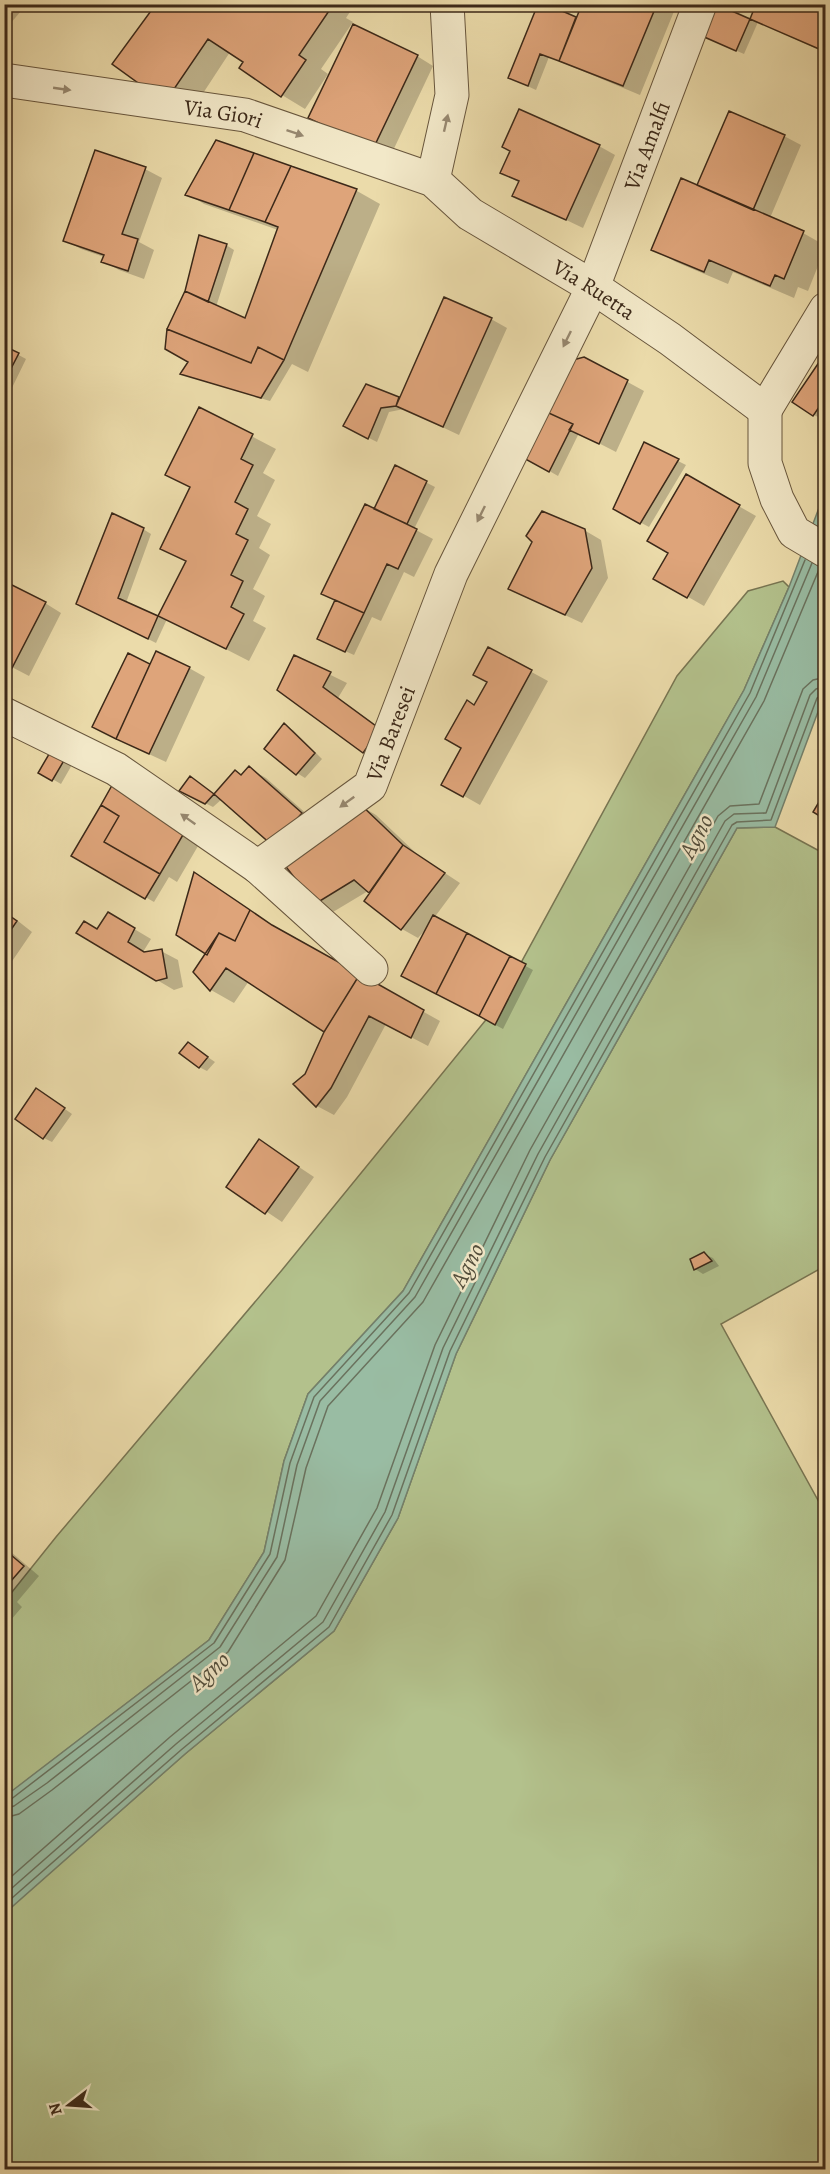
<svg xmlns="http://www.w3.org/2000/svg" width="830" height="2174" viewBox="0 0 830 2174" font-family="Alegreya,serif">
<rect width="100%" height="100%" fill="#ebdbaa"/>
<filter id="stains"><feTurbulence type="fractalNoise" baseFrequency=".00333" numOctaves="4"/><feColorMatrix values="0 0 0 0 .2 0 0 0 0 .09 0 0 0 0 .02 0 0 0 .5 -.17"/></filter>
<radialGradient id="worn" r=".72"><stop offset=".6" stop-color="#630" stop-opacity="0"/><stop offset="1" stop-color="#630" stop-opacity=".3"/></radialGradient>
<path fill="#b3c18c" stroke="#787552" stroke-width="1.5" d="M783 581 789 587 744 690 403 1291 308 1394 284 1461 264 1552 209 1640 5 1797 4 1602 56 1537 282 1270 498 1005 677 676 748 591Z
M775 827 825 854V1266L721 1324 825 1513V2169H5L4 1913 185 1754 334 1631 398 1518 456 1354 550 1160 737 828Z"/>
<path fill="#99bca3" stroke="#74816c" stroke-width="1.5" d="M825 492V693L775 827 737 828 550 1160 456 1354 398 1518 334 1631 185 1754 5 1913 4 1797 209 1640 264 1552 284 1461 308 1394 403 1291 744 690 789 587Z"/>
<path fill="#0003" d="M4 4H27L4 31Z
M158 4H222L231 11 236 4H355L346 18 353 22 321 69 328 74 305 109 282 95 245 62 230 52 196 104 166 98Z
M542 4 577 19 583 4H677L640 95 549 57 536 90 510 78Z
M758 4H826V53L758 22 744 54 712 40 716 6 750 21Z
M417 56 433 66 390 157 327 127Z
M784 136 801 145 770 218 803 233 826 246 808 291 798 287 794 298 733 272 728 284 676 262 653 249 705 190Z
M599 146 615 155 583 228 514 195 520 183 502 173Z
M96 152 145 169 162 178 139 242 154 250 144 279 119 270 103 261 104 257 81 249 65 240Z
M290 167 357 191 380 204 308 372 292 364 270 401 190 377 183 373 190 362 166 348 226 245 234 250 216 307 246 320 278 230 204 204 188 194Z
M491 319 507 328 459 435 404 409 389 412 377 442 353 430 367 386 400 399Z
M4 347 26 359 9 394 4 392Z
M826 354V413L822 419 814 415Z
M584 358 644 391 616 452 579 433 558 476 520 454Z
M199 409 276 449 263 473 275 480 257 516 271 524 259 548 270 555 253 589 265 596 253 621 266 628 249 661 167 619 156 643 86 608 143 529 151 534 126 603 159 617 187 562 162 548 191 488 167 475Z
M644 444 686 465 649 527 615 509Z
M396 467 435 487 414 529 433 539 414 577 404 572 381 621 372 617 354 655 327 643 337 601 375 511Z
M686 476 756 516 704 606 655 578 670 552Z
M584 530 601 540 608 578 582 623 526 597Z
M45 603 61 613 29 676 4 663Z
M489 649 548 681 480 805 443 784 462 748 475 707 488 682Z
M128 655 151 666 189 668 205 677 166 762 110 736Z
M294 657 347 683 338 698 396 740 380 761 364 752Z
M285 725 293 730 322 759 305 778 297 773Z
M53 751 73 763 61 784 40 772Z
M249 768 266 778 318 824 222 799 213 807 189 795 190 778 215 795 236 772 243 776Z
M116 782 205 834 177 882 169 877 154 902 73 856Z
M359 805 376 815 419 856 460 883 434 918 533 970 503 1029 420 985 427 930 426 929 418 938 402 929 366 901 371 892 368 891 333 912 316 903Z
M195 874 291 938 440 1021 428 1046 386 1024 347 1097 334 1115 317 1106 295 1084 306 1075 326 1031 249 981 234 1003 211 990 195 972 207 953Z
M4 910 32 932 4 973Z
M109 914 151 939 143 952 161 951 178 960 183 987 174 990 157 980 98 931Z
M189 1044 215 1062 207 1071 199 1067Z
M45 1095 72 1114 52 1142 44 1138Z
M260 1141 314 1177 282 1222 228 1186Z
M704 1254 713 1258 719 1266 703 1274 695 1269Z
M4 1546 39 1576 17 1602 22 1607 4 1628Z"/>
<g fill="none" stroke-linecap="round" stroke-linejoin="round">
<path stroke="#6a725e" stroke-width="1.5" d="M4 1801 10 1800 214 1643 270 1554 290 1463 314 1397 409 1293 750 693 805 560
M4 1809 14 1806 47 1783 220 1647 277 1557 297 1465 320 1401 415 1297 756 697 812 563
M4 1818 19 1814 52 1790 228 1652 285 1560 306 1468 328 1406 423 1302 764 701 820 567
M4 1883 170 1737 316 1616 377 1508 435 1345 530 1150 718 816 730 806 759 804 803 689 813 680 826 677
M4 1895 176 1744 323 1622 385 1512 443 1348 538 1154 725 821 734 814 766 813 810 695 816 689 826 686
M4 1905 181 1750 329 1627 392 1515 450 1351 545 1157 732 825 737 822 771 820 817 698 821 695 826 694"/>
</g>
<path fill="#dea47a" stroke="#3c2919" stroke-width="1.5" d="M156 4H220L229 11 234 4H325L331 8 299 55 306 60 281 97 239 68 243 62 208 39 172 92 141 85 112 64Z
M538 4H546L576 17 559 61 540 54 528 86 508 78Z
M582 4H657L623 86 559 61Z
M716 4 750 19 736 51 702 36Z
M756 4H826V52L750 19Z
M353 24 418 55 373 149 308 118Z
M519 109 600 145 566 220 512 196 519 181 500 173 510 151 502 147Z
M729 111 785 135 753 210 697 185Z
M216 140 254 153 229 210 185 195Z
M95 150 146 167 122 234 138 239 128 271 101 262 104 255 63 241Z
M254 153 291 166 265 222 229 210Z
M291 166 357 189 284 360 258 347 251 363 167 329 185 291 245 318 278 227 265 222Z
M681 178 804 231 784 279 775 275 770 286 709 260 704 272 651 250Z
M199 235 227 244 208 302 185 291Z
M444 297 492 318 443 427 396 406Z
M167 329 251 363 258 347 284 360 261 398 180 374 188 362 165 349Z
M4 346 19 353 4 382Z
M826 352V397L813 416 792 402Z
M584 357 628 380 599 444 569 430 573 424 540 409 562 363Z
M366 384 399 397 396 406 381 408 368 439 343 426Z
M199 407 253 434 241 459 253 465 235 502 248 509 236 534 248 540 231 575 243 581 231 607 244 614 226 649 158 616 186 561 160 549 190 487 165 475Z
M540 409 573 424 549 472 518 455Z
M644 442 679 459 640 524 613 509Z
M395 465 427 481 407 524 374 509Z
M686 474 740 505 687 598 653 579 668 553 647 541Z
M365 504 417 529 398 569 387 564 364 613 321 594Z
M542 511 585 529 592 568 565 615 508 589 532 542 526 536Z
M112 513 144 528 118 598 158 616 148 639 76 604Z
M4 581 46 602 12 668 4 664Z
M335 600 364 613 345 652 317 639Z
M488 647 532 670 463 797 441 785 461 748 445 739 467 700 474 705 487 682 473 675Z
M156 651 190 667 149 754 116 739Z
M128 653 150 664 116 739 92 727Z
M294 655 331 672 323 687 380 729 363 753 277 690Z
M284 723 315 753 296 775 264 749Z
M52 749 66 757 52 781 38 773Z
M249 766 302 813 273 846 214 794 235 770 241 775Z
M190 776 214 794 205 804 179 791Z
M115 780 190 823 160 874 104 842 119 816 101 805Z
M826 790V820L813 812Z
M359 803 403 845 369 893 354 880 315 904 283 863Z
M101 805 119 816 104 842 160 874 145 899 71 856Z
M403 845 445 873 401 930 364 901Z
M194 872 250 910 235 941 219 933 207 955 176 935Z
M250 910 272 925 360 974 324 1032 226 968 210 991 193 972 219 933 235 941Z
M4 912 17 921 4 940Z
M108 912 135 928 128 942 144 952 162 949 167 978 156 981 76 933 84 921 97 929Z
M433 915 467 933 436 994 401 976Z
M467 933 510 956 479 1016 436 994Z
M510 956 526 964 495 1025 479 1016Z
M360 974 424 1010 411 1038 369 1016 331 1088 316 1107 293 1084 305 1074 324 1032Z
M188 1042 208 1057 199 1068 179 1053Z
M36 1088 65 1108 43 1139 15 1119Z
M259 1139 299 1167 265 1214 226 1187Z
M704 1252 712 1261 694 1270 690 1259Z
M4 1549 24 1566 4 1589Z"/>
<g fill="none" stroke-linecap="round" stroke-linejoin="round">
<defs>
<g id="minor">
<path id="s1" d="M4 80 245 115 433 180 470 214 593 287 670 339 765 410"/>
<path d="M433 180 452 95 447 4"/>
<path d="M765 410V463L777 499 794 532 826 551"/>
<path d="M765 410 826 309"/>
<path id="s2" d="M4 714 116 769 258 867 370 786 451 574 593 287 700 4"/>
<path d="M258 867 371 969"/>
</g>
</defs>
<use href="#minor" stroke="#68563d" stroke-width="35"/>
<use href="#minor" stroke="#f2e8c8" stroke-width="33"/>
</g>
<defs><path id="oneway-solid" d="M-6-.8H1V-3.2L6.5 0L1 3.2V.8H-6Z" transform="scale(1.5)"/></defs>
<g fill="#978870">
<use href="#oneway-solid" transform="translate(62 89) rotate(8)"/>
<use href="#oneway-solid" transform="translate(446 123) rotate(-77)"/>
<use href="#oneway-solid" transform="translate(295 133) rotate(19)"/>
<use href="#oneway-solid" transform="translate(567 339) rotate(116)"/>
<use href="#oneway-solid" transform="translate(481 514) rotate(116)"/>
<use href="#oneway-solid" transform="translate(347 802) rotate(144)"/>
<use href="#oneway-solid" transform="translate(188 819) rotate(-145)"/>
</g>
<g text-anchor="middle" stroke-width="5" stroke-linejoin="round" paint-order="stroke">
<g font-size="22" fill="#3c2919" stroke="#f2e8c8">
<text dy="8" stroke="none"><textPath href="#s1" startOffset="222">Via Giori</textPath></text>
<text dy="8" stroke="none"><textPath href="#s2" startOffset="1134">Via Amalfi</textPath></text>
<text dy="8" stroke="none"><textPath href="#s1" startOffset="638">Via Ruetta</textPath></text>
<text dy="8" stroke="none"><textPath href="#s2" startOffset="492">Via Baresei</textPath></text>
</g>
<g font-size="24" font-style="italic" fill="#534e3c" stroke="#f2e8c8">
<text transform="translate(696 836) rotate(-62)" y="8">Agno</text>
<text transform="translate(467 1265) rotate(-62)" y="8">Agno</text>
<text transform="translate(209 1671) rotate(-42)" y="8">Agno</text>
</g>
</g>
<rect width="830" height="2174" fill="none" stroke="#ebdbaa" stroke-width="24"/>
<rect x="6" y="6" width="818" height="2162" fill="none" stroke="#3c2919" stroke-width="3"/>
<rect x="12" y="12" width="806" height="2150" fill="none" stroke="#3c2919" stroke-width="1.5"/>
<g transform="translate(69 2105) rotate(253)" stroke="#f2e8c8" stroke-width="4.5" paint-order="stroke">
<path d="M0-4.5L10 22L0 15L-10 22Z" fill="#3c2919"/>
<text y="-9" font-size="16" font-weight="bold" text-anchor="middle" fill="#3c2919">N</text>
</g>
<rect width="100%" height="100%" filter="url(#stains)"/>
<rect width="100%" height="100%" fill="url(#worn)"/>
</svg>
